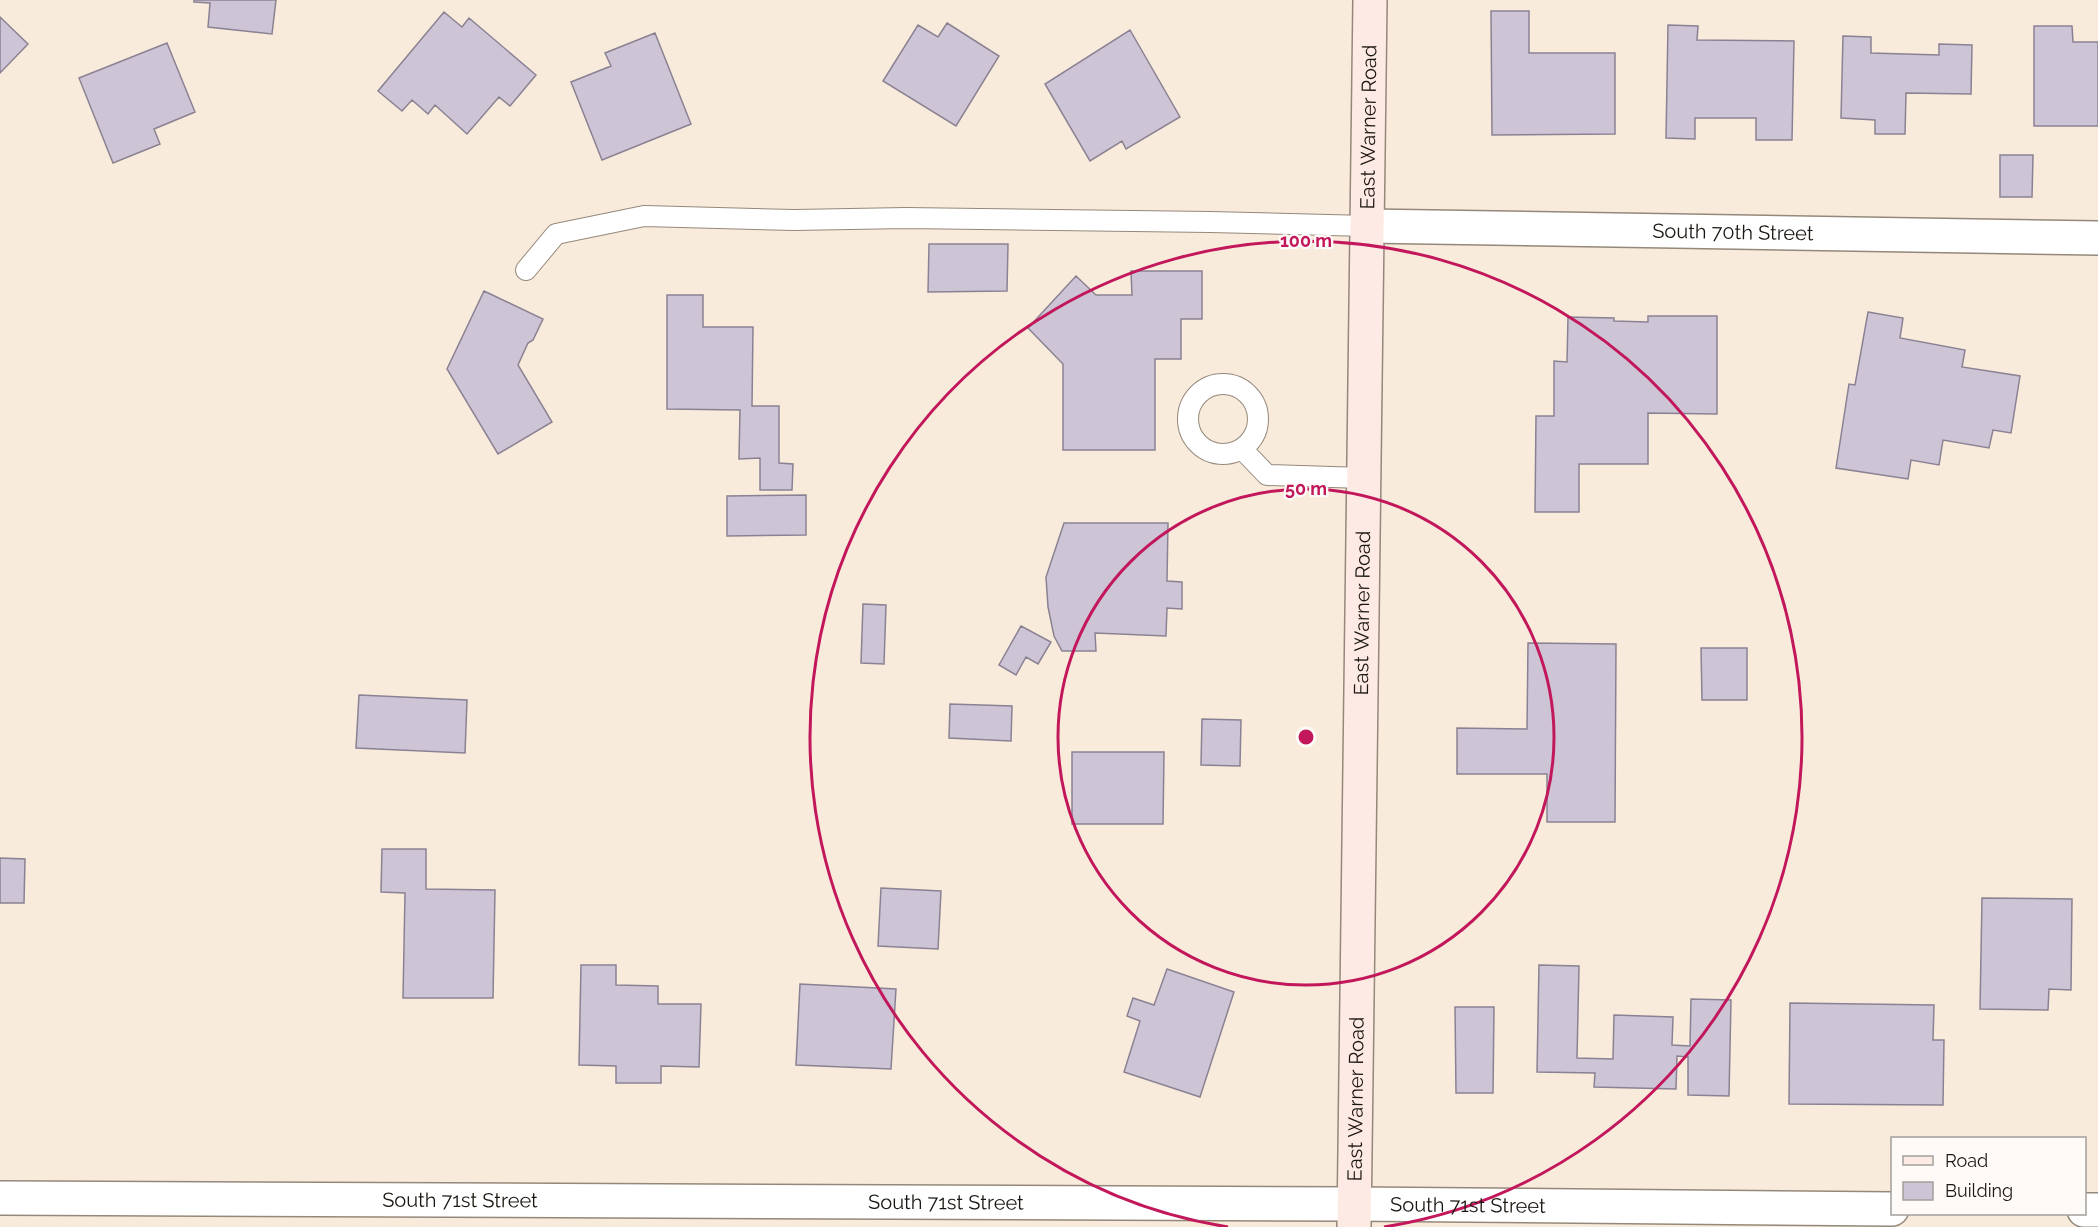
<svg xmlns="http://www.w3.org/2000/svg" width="2098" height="1227" viewBox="0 0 2098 1227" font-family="Raleway,sans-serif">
<rect width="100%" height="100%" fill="#f9ebdc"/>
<path fill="#cdc5d6" stroke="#8a8292" stroke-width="1.5" d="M194 0H276L272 34 208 27 210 3 194 2Z
M1491 11H1529V53H1615V134L1492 135Z
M444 12 462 27 469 18 536 75 510 106 499 97 467 134 435 105 428 114 412 100 402 111 378 91Z
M0 17 28 44 0 73Z
M947 23 999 56 956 126 883 81 918 25 938 37Z
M1668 25 1698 26 1697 40 1794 41 1792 140H1756V118H1695V139L1666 138Z
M2034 26H2072L2073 42H2098V126H2034Z
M1130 30 1180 117 1126 149 1122 141 1090 161 1045 84Z
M655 33 691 124 602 160 571 82 611 66 605 53Z
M1843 36 1871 37V53L1939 55V44L1972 45 1971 94 1906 93 1905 134H1875V120L1841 118Z
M167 43 195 112 154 129 160 144 113 163 79 78Z
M2000 155H2033L2032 197H2000Z
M929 244H1008L1007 291 928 292Z
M1131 271H1202V319H1181V359H1155V450H1063V364L1028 328 1076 276 1096 295H1132Z
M484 291 543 319 533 340 528 343 518 365 552 422 498 454 447 369Z
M667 295H703V327H753L752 406H779V463L793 464 792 490H760V458L739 459 740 410 667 409Z
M1868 312 1903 318 1900 338 1965 350 1962 367 2020 376 2011 433 1993 430 1989 448 1943 440 1939 465 1911 460 1908 479 1836 468 1849 384 1855 385Z
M1648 316H1717V414L1648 413V464H1579V512H1535L1536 416H1554V361L1567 362 1568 317 1614 318V321L1648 322Z
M806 495V535L727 536V496Z
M1064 523H1168L1167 581 1182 582V609L1167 608 1166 636 1095 633 1096 651H1062L1054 636 1048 607 1046 577Z
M863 604 886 605 884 664 861 663Z
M1021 626 1051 642 1038 664 1026 657 1016 675 999 665Z
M1528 643 1616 644 1615 822H1547V774H1457V728L1527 729Z
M1701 648H1747V700H1702Z
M359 695 467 700 465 753 356 748Z
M950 704 1012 706 1011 741 949 738Z
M1202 719 1241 720 1240 766 1201 765Z
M1072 752H1164L1163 824H1072Z
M382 849H426V889L495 890 493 998H403L405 893 381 892Z
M0 858 25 859 24 903H0Z
M881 888 941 891 938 949 878 946Z
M1982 898 2072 899 2071 990 2049 989 2048 1010 1980 1009Z
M581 965H616V985L658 986V1004H701L699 1067 661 1066V1083H616V1066L579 1065Z
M1539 965 1579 966 1577 1058 1613 1059 1614 1015 1673 1017 1672 1045 1690 1046 1691 999 1731 1000 1729 1096 1688 1095V1057L1677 1056 1676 1089 1594 1087 1595 1073 1537 1072Z
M1167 969 1234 992 1200 1097 1124 1072 1140 1021 1127 1016 1133 998 1154 1005Z
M800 984 896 989 891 1069 796 1065Z
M1790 1003 1934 1005 1933 1040H1944L1943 1105 1789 1104Z
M1455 1007H1494L1493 1093H1456Z"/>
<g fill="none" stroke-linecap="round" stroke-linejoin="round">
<defs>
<path id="service" d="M526 270 556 234 644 216 794 220 906 218 1210 222 1367 226
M1188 419a35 35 0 1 1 70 0a35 35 0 1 1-70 0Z
M1242 449 1267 475 1363 478"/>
<g id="minor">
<path id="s1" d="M1367 226 2098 238"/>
<path id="s2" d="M0 1198 1354 1204 1892 1209"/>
<path d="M2084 1210H2098"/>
</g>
<g id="secondary">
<path id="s3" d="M1354 1227 1370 0"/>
</g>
</defs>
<use href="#service" stroke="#94887a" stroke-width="22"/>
<use href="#minor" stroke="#94887a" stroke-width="36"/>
<use href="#secondary" stroke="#94887a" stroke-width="36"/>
<use href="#service" stroke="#fff" stroke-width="20"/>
<use href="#minor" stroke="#fff" stroke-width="33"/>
<use href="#secondary" stroke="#feeae4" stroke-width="33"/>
</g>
<g fill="none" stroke="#c2185b" stroke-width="3">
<circle cx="1306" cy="737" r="248"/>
<path d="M1228 1227A496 496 0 1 1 1384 1227"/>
</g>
<g text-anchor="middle" stroke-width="4.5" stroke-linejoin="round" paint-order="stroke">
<g font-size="20" fill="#1c1712" stroke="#fdfaf7">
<text dy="7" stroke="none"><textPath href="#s3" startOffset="1100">East Warner Road</textPath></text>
<text dy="7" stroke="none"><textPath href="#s1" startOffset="366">South 70th Street</textPath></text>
<text dy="7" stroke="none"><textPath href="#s3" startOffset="614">East Warner Road</textPath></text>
<text dy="7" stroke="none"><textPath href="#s3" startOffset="128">East Warner Road</textPath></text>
<text dy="7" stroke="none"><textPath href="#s2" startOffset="460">South 71st Street</textPath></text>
<text dy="7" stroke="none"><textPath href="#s2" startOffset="946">South 71st Street</textPath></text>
<text dy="7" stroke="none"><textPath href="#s2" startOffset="1468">South 71st Street</textPath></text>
</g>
</g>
<circle cx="1306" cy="737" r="9" fill="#c2185b" stroke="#fdfaf7" stroke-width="3"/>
<g font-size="18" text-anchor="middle" font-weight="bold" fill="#c2185b" stroke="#fdfaf7" stroke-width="4.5" stroke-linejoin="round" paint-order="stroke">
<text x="1306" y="247">100 m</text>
<text x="1306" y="495">50 m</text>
</g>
<rect x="1891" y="1137" width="195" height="78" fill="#fdfaf7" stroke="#a39f9b" stroke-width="1.5"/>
<rect x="1903" y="1156" width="30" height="9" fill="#feeae4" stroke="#a39f9b" stroke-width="1.5"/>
<text x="1945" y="1167" font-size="18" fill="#1c1712">Road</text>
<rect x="1903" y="1182" width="30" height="18" fill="#cdc5d6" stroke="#a39f9b" stroke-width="1.5"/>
<text x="1945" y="1197" font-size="18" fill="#1c1712">Building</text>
</svg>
